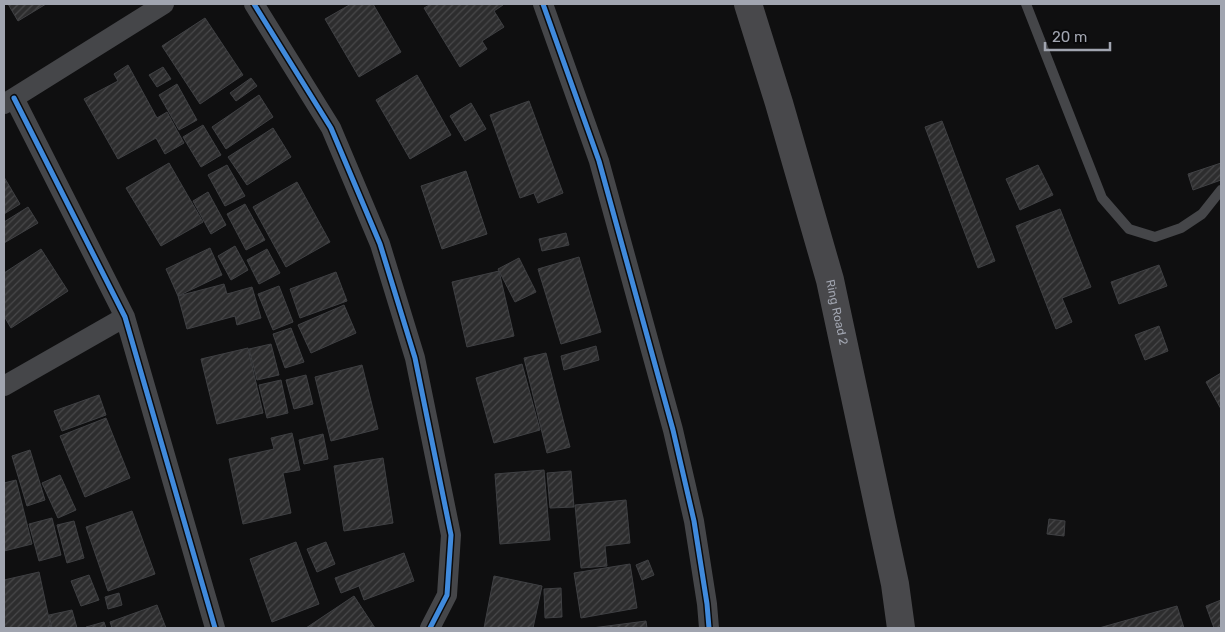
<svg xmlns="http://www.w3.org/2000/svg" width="1225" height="632" viewBox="0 0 1225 632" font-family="Rubik,sans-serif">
<defs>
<pattern id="building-hatch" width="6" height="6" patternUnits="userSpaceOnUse" patternTransform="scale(1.25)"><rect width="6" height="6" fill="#2d2d2e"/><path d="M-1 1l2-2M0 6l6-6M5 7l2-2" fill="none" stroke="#48484a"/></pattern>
</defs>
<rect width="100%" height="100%" fill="#0f0f10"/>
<path fill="url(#building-hatch)" stroke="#3f4043" d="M8 4H46L18 21Z
M351 4H373L401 52 359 77 325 19Z
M431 4H503V5L494 11 504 27 482 41 487 49 460 67 424 8Z
M205 18 243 75 200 104 162 46Z
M128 65 157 118 167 112 184 143 165 154 156 138 118 159 84 99 118 81 114 74Z
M163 67 171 79 157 87 149 75Z
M417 75 451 135 410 159 376 100Z
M251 78 257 86 236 101 230 93Z
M177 84 197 120 179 130 159 95Z
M259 95 273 117 226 149 212 127Z
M529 101 563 193 538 203 534 193 520 198 490 115Z
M471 103 486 129 465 141 450 116Z
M942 121 995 261 978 268 925 127Z
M203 125 221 155 201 167 183 137Z
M273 128 291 157 247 185 228 157Z
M169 163 203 222 161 246 126 188Z
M1221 163V180L1193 190 1188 174Z
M227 165 245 196 225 206 208 175Z
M1038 165 1053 195 1020 210 1006 179Z
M466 171 487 234 442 249 421 186Z
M4 177 20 204 4 214Z
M297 182 330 242 286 267 253 207Z
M208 192 226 225 211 234 193 201Z
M245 204 265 240 246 250 227 214Z
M28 207 38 223 4 243V222Z
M1060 209 1091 287 1062 298 1072 322 1056 329 1016 226Z
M566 233 569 245 542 251 539 239Z
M235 246 248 270 231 280 218 256Z
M210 248 222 275 178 296 166 269Z
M41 249 68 291 11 328 4 316V273Z
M267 249 280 273 259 284 247 260Z
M579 257 601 332 561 344 538 269Z
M519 258 536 292 515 302 498 269Z
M1159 265 1167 286 1119 304 1111 282Z
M499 271 514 336 467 347 452 282Z
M336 272 347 301 300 318 290 289Z
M224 284 227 294 252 287 261 318 237 325 235 316 187 329 178 296Z
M279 286 293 322 273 330 258 294Z
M344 305 356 333 311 353 298 325Z
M1159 326 1168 351 1145 360 1135 335Z
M291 328 304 362 285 368 273 334Z
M271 344 279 375 257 380 249 349Z
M596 346 599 360 564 370 561 356Z
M248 348 263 413 217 424 201 359Z
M546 353 570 447 547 453 524 358Z
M522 364 540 430 494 443 476 378Z
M362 365 378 429 331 441 315 377Z
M1221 373V409L1206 382Z
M306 375 313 404 294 409 286 380Z
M281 380 288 413 267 418 259 385Z
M99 395 106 415 62 431 54 411Z
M106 418 130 478 85 497 60 436Z
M292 433 300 470 283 473 291 513 243 524 229 459 274 449 271 438Z
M323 434 328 459 304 464 299 440Z
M30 450 45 500 27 506 12 456Z
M383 458 393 523 344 531 334 466Z
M544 470 550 540 500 544 495 474Z
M571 471 574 507 550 508 547 473Z
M60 475 76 510 58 518 42 483Z
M16 480 32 544 4 551V483Z
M626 500 630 543 605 546 607 566 581 568 575 505Z
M132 511 155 574 108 591 86 527Z
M52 518 61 555 39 561 29 524Z
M1049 519 1065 521 1064 536 1047 534Z
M74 521 84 558 67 563 57 525Z
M296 542 319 604 272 622 250 559Z
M326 542 335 564 317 572 307 549Z
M404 553 414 581 364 600 359 586 341 593 335 578Z
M648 560 654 575 642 580 636 565Z
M630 564 637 608 581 618 574 573Z
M39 572 51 628H4V580Z
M89 575 99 600 81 606 71 581Z
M494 576 542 586 533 628H484Z
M561 588 562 617 545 618 544 589Z
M119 593 122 605 108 609 105 597Z
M354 596 375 628H306Z
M1221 600V628H1214L1206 606Z
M157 605 166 628H112L110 622Z
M1177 606 1184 628H1099Z
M72 610 77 628H52L49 615Z
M646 621 647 628H592Z
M104 622 106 628H86V627Z"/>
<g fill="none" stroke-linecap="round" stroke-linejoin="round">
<path stroke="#454649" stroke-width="10" d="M1026 4 1102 198 1129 229 1155 237 1181 228 1202 214 1221 190"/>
<path stroke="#454649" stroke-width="20" d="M254 4 331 128 380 244 415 358 451 535 447 595 430 628
M543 4 599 161 673 430 694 521 707 604 709 628
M14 98 125 317 215 628
M4 104 164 4
M4 386 125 317"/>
<path stroke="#48484b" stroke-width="28" id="s1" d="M748 4 779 103 830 280 895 584 901 628"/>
<defs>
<path id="cycleway" d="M254 4 331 128 380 244 415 358 451 535 447 595 430 628
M543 4 599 161 673 430 694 521 707 604 709 628
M14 98 125 317 215 628"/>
</defs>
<use href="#cycleway" stroke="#0a0a0b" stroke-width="8"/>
<use href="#cycleway" stroke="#408adc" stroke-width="5"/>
</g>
<g text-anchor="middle" stroke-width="4.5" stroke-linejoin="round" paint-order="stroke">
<g font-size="12" fill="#a1a5b0" stroke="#0a0a0b">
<text dy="4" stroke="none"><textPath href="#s1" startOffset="321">Ring Road 2</textPath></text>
</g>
</g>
<rect width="1225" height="632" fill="none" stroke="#a1a5b0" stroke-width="10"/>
<path d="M1045 42v8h65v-8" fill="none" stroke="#a1a5b0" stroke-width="2.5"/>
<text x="1052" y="42" font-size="15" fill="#a1a5b0" stroke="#0a0a0b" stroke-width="4" paint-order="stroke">20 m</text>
</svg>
